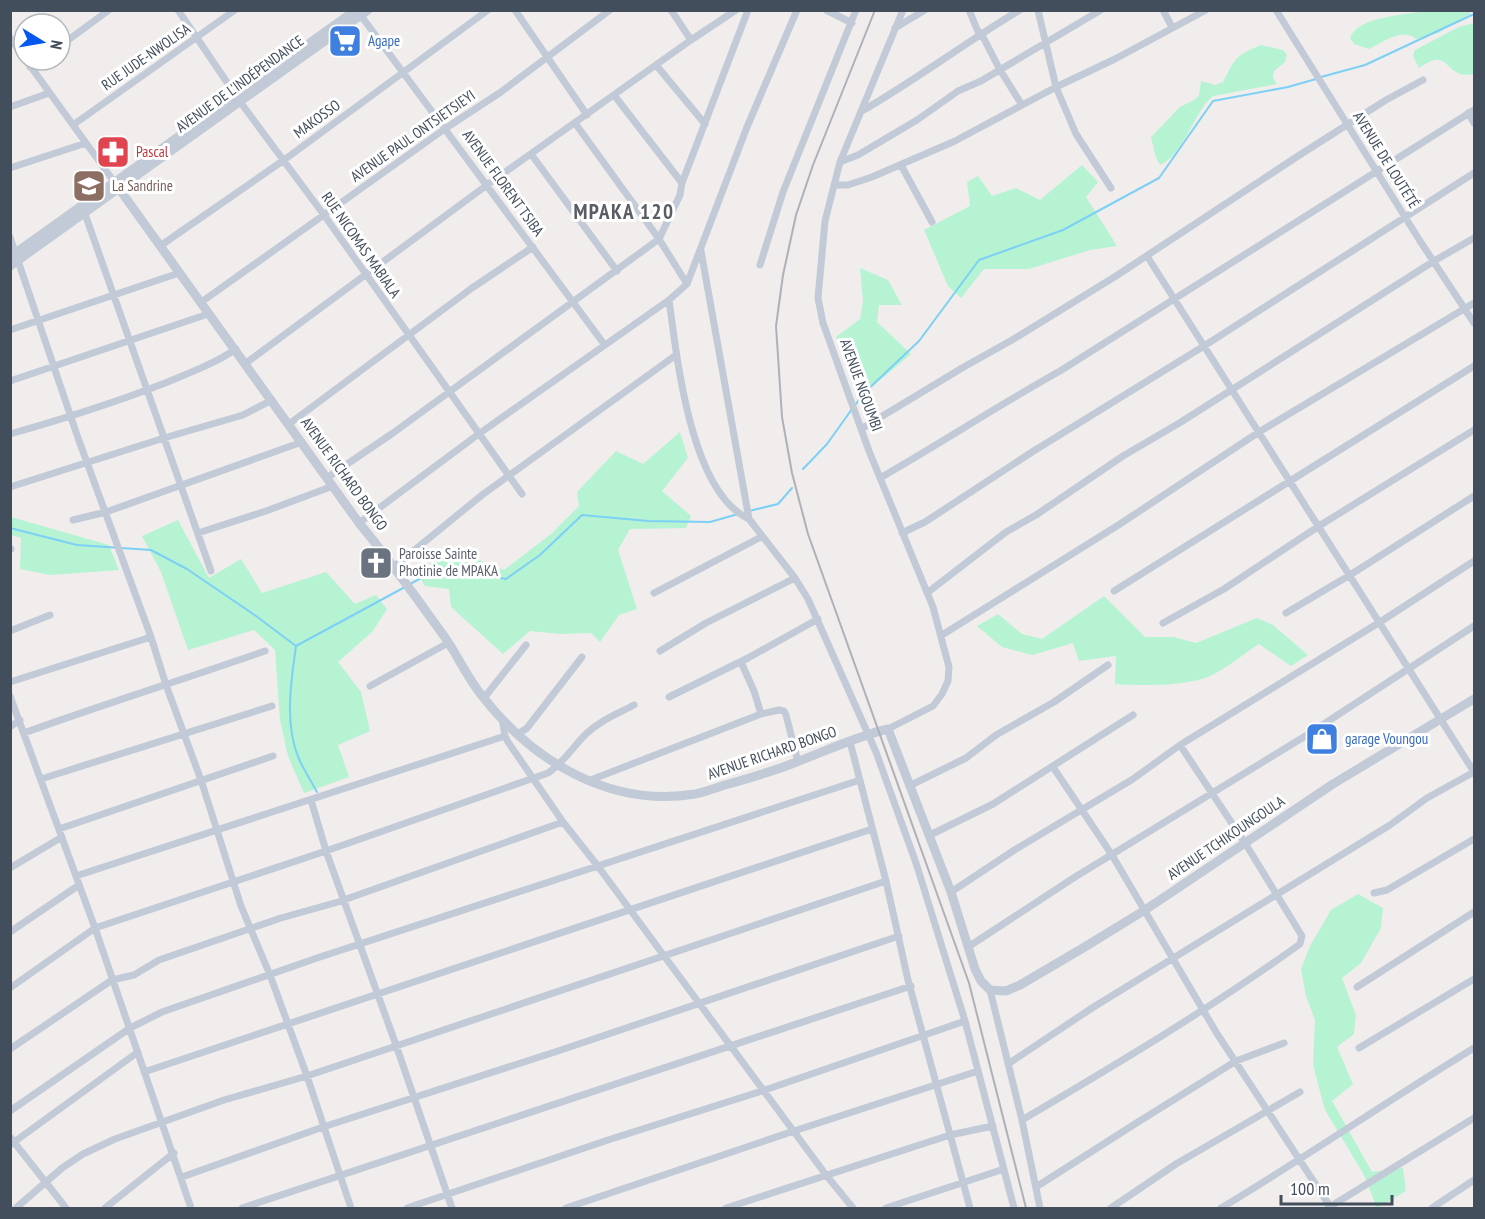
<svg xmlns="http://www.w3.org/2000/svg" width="1485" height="1219" viewBox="0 0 1485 1219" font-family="'PT Sans Narrow',sans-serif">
<rect width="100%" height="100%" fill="#f0edec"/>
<path fill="#b5f3d3" d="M1431 10 1470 11V14L1438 33 1416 39C1403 27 1383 42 1369 49L1354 44 1350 38C1358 15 1410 15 1431 10Z
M1474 23V74C1442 80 1452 44 1419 68L1413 56 1415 50 1459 27Z
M1261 45 1283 50 1287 55 1285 62 1274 71 1273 78 1277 84 1213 96C1194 111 1184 155 1160 165L1156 158 1151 137 1180 107 1194 100 1199 95 1201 81 1215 85 1223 82C1236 57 1235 56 1261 45Z
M1082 165 1098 182 1086 197 1117 246 1090 250 1029 269H984L961 298 948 286 924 230 970 206 967 182 978 176 992 196 1016 188 1040 200Z
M860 268 888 280 902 305H879L877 322 911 354 861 396 854 389 836 337 860 319 863 301Z
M680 432 688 458 662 491 691 516 686 528 630 529 618 550 637 609 619 615 600 642 591 633 560 634 530 631 503 654 451 607 449 589 425 586 415 570 465 551 485 563 504 570 551 534 579 506 577 492 616 451 643 464Z
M11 517 109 545 119 570 50 575 20 569 21 538 11 535Z
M178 520 209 578 241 559 262 593 326 572 355 604 376 595 387 609 372 632 338 662 361 692 370 731 338 745 349 777 304 793 288 756 280 720 275 650 254 630 188 650 161 572 142 536Z
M1104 596 1145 637H1173L1196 643 1257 618 1273 625 1308 655 1291 666 1259 644C1245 653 1223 671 1208 677 1185 686 1140 686 1115 684L1116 656 1079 661 1073 643 1032 655 1002 647 977 626 998 614 1022 634 1042 639Z
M1358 894 1383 908 1381 928 1361 963 1342 978 1356 1015 1354 1034 1337 1047 1353 1084 1332 1101 1372 1172 1403 1168 1406 1191 1377 1208 1364 1175 1325 1110 1313 1065 1315 1020 1306 996 1301 969 1310 946 1331 910Z"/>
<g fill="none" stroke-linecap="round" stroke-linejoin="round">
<path stroke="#7dd0f5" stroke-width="2" d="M1321 77 1365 65 1474 14
M856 404 863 394 919 341 979 260 1063 230 1159 178 1213 101 1288 87 1316 79
M803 469 827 444 852 409
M749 511 778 504 792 488
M10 528 77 545 151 550 187 569 256 616 296 646 405 587
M410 584 442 567 506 579 540 555 582 515 648 521 710 522 738 514
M296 646C291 682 284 724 299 759 304 770 311 781 317 792"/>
<path stroke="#c1cad6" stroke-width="7" d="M178 10 241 103 324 215 522 494
M515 10 587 115
M671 10 691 40
M826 10 852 23
M969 10 979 34
M1038 10 1056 87 1076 134 1111 188
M1163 10 1172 27
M1276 10 1420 241 1474 323
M359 13 604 344
M895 28 925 10
M981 33 1000 70 1022 105
M10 38 24 57
M60 46 109 10
M26 60 115 183
M656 65 705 124
M30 67 40 60
M614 95 682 183
M10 107 49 93
M862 111C916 80 966 42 1020 10
M1468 113 1474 123
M575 123 659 239 687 284
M73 125 235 10
M531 154 617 271
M840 162 858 155 917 120 958 91 981 81 1101 10
M901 165 932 222
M10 168 86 143
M834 185H848L872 177 955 141 1056 87 1115 59 1206 10
M85 214 211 571
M10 237 78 438 151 637 166 685 201 780 241 906 270 975 307 1076 351 1208
M160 246 284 160 488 10
M701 251 749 519 795 578 808 599 876 752 916 863 965 1021 1014 1208
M1147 256 1474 772
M760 265 783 192 856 10
M669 300C677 357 690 492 749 519
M200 303 446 128 501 92 610 10
M10 330 179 273
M246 363 487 185 691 40 736 10
M10 381 208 314
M289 424 472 288 533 247
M861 429 962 368 1012 340 1116 276 1298 156 1386 100 1423 80
M10 434C63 419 114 403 165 383 189 373 214 364 236 349
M328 477 393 433 659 239 680 195 682 183 748 10
M880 478C941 443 999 405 1060 371L1474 110
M10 487 164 438 243 415 272 400
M73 520 106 512 302 442
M359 523 480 433 669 300 687 284 747 127 797 10
M198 533 266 511 333 486
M902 533 925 522 1032 452 1204 346 1474 173
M10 549H11
M395 566 482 495 676 355
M1114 591 1474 366
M654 593 761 537
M927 593 1006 532 1036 515 1123 456 1181 422 1434 261 1474 238
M1286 613 1350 575 1474 496
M1163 623 1224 589 1319 526 1474 430
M10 631 50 615
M942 635 1120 524 1259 432 1474 303
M660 651 706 623 795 578
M741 662 754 691 761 714
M10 682 151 637
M370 686 448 643
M10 696 95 928 191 1208
M669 697 748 658 818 619
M484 698 526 645
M502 718 505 736 508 742 563 822 597 865 826 1175 853 1208
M10 727 20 720
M888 729 933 706 942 694 948 681 949 667 933 607 869 451 823 323 818 298 825 221 840 162 903 10
M24 733C104 704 185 679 265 651
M518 734 527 728 582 657
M850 742 886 881 908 980 970 1208
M1053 767 1112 855 1216 1032 1331 1208
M41 779 272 706
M588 781 761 714 779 710 784 711 786 715 798 762
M909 786 966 758 996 735 1054 702 1108 665
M311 800 326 851 396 1045 452 1208
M59 829 273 756
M930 835 993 804 1133 715
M10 868 62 837
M76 876 505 736
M951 892 1016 849 1133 779 1180 745 1380 622 1474 561
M1374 893 1387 890 1474 839
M10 932 79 885
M968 947 1075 877 1307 735 1474 626
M1357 987 1474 912
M10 988 95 928 326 851 548 773C563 763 572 748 585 735 599 721 617 714 634 705
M990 990 1022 1120 1040 1208
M1359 1048 1474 979
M10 1049 112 980 134 975 159 960 281 918 338 902 563 822
M1008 1064 1092 1008 1390 825 1427 798 1474 772
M144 1072 872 829
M10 1111 130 1028 162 1012 317 958 860 780
M1022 1120C1117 1064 1211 1008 1300 944L1302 936 1245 843 1180 745
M10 1137 66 1208
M10 1145 138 1052
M182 1177 323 1127 558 1051 899 936
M1036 1187 1138 1122 1236 1061 1284 1043
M16 1208 62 1168 83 1154 115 1139 224 1100 307 1076 886 881
M105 1208 174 1153
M242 1208 911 986
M407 1208 608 1140 765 1090 965 1021
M566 1208 794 1131 978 1071
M726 1208 950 1135 993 1126
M886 1208 1004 1169
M1111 1208 1176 1164 1300 1092
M1221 1208C1306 1157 1389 1100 1474 1048
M1328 1208 1474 1118
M1432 1208 1474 1180"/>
<path stroke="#c1cad6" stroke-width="9" d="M115 183 359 523C390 560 418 600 446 639 459 658 468 679 483 697 533 761 610 808 695 794 705 792 715 788 725 785 750 778 775 771 799 761 828 750 858 736 888 729L951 892 975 969 981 981 990 990 1006 991 1020 985 1083 948 1145 910 1333 784 1474 699
M10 257 356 10
M10 266 368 10"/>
<path stroke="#aeb1b8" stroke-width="2" d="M875 10 813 165 796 215 783 275 776 326 782 417 792 473 808 534 969 983 1026 1208"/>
</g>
<defs>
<symbol id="supermarket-square" viewBox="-11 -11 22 22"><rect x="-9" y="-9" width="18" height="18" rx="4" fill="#3f7fe0" stroke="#fff"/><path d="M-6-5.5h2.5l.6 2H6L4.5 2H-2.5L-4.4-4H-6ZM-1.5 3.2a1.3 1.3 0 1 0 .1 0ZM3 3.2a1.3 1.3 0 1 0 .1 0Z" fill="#fff"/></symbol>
<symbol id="pharmacy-square" viewBox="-11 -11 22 22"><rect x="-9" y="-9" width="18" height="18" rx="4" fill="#e0444e" stroke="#fff"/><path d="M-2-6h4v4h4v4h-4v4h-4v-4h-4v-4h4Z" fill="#fff"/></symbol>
<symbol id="school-square" viewBox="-11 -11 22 22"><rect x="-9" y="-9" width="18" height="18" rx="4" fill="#8d6e63" stroke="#fff"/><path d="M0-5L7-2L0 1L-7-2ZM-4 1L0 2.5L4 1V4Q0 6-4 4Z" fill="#fff"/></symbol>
<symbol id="church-square" viewBox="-11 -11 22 22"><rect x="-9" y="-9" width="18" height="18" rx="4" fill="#6b7280" stroke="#fff"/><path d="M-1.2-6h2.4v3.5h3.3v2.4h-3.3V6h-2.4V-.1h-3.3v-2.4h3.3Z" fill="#fff"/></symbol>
<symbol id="shop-square" viewBox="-11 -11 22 22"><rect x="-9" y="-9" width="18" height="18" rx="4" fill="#3f7fe0" stroke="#fff"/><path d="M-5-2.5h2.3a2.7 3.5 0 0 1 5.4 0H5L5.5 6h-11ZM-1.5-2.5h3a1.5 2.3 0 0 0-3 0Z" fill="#fff"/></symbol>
</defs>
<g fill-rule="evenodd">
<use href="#supermarket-square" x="326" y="22" width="38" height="38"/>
<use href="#pharmacy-square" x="94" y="133" width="38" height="38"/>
<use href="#school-square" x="70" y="167" width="38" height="38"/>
<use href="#church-square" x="357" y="544" width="38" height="38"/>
<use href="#shop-square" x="1303" y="720" width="38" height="38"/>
</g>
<g text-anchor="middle" stroke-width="6" stroke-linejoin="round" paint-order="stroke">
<g font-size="15" fill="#366cbe" stroke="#fff" text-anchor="start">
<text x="368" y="46">Agape</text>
<text x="1345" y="744">garage Voungou</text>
</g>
<g font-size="15" fill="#434e5c" stroke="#fff">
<text transform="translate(146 57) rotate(-35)" y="5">RUE JUDE-NWOLISA</text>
<text transform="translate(240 84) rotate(-36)" y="5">AVENUE DE L'INDÉPENDANCE</text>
<text transform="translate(317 119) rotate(-36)" y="5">MAKOSSO</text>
<text transform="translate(413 136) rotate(-35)" y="5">AVENUE PAUL ONTSIETSIEYI</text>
<text transform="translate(1386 160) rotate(58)" y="5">AVENUE DE LOUTÉTÉ</text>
<text transform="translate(503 183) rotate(54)" y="5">AVENUE FLORENT TSIBA</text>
<text transform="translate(361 245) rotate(55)" y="5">RUE NICOMAS MABIALA</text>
<text transform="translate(861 385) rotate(70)" y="5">AVENUE NGOUMBI</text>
<text transform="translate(344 474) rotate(54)" y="5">AVENUE RICHARD BONGO</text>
<text transform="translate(772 753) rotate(-19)" y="5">AVENUE RICHARD BONGO</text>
<text transform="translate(1226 838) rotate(-34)" y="5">AVENUE TCHIKOUNGOULA</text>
</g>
<g font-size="15" fill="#be3a42" stroke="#fff" text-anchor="start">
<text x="136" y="157">Pascal</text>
</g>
<g font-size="15" fill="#785e54" stroke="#fff" text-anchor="start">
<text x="112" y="191">La Sandrine</text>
</g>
<g font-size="15" fill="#5b616d" stroke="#fff" text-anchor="start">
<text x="399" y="559">Paroisse Sainte<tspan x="399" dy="17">Photinie de MPAKA</tspan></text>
</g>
<g font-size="21" font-weight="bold" letter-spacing="1.5" fill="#595c63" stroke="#fff">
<text x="624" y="219">MPAKA 120</text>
</g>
</g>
<rect width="1485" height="1219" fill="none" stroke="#434e5c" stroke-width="24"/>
<g transform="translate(42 42) rotate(101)"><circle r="28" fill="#ffffff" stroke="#b4b8be" stroke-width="1.5"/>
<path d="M0-4.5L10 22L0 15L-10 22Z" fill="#0656f0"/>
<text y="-9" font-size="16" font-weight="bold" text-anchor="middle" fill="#434e5c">N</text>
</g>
<path d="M1281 1195v9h111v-9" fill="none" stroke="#434e5c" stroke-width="3"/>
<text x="1290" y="1195" font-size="18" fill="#434e5c" stroke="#ffffff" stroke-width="4.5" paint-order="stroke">100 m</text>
</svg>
